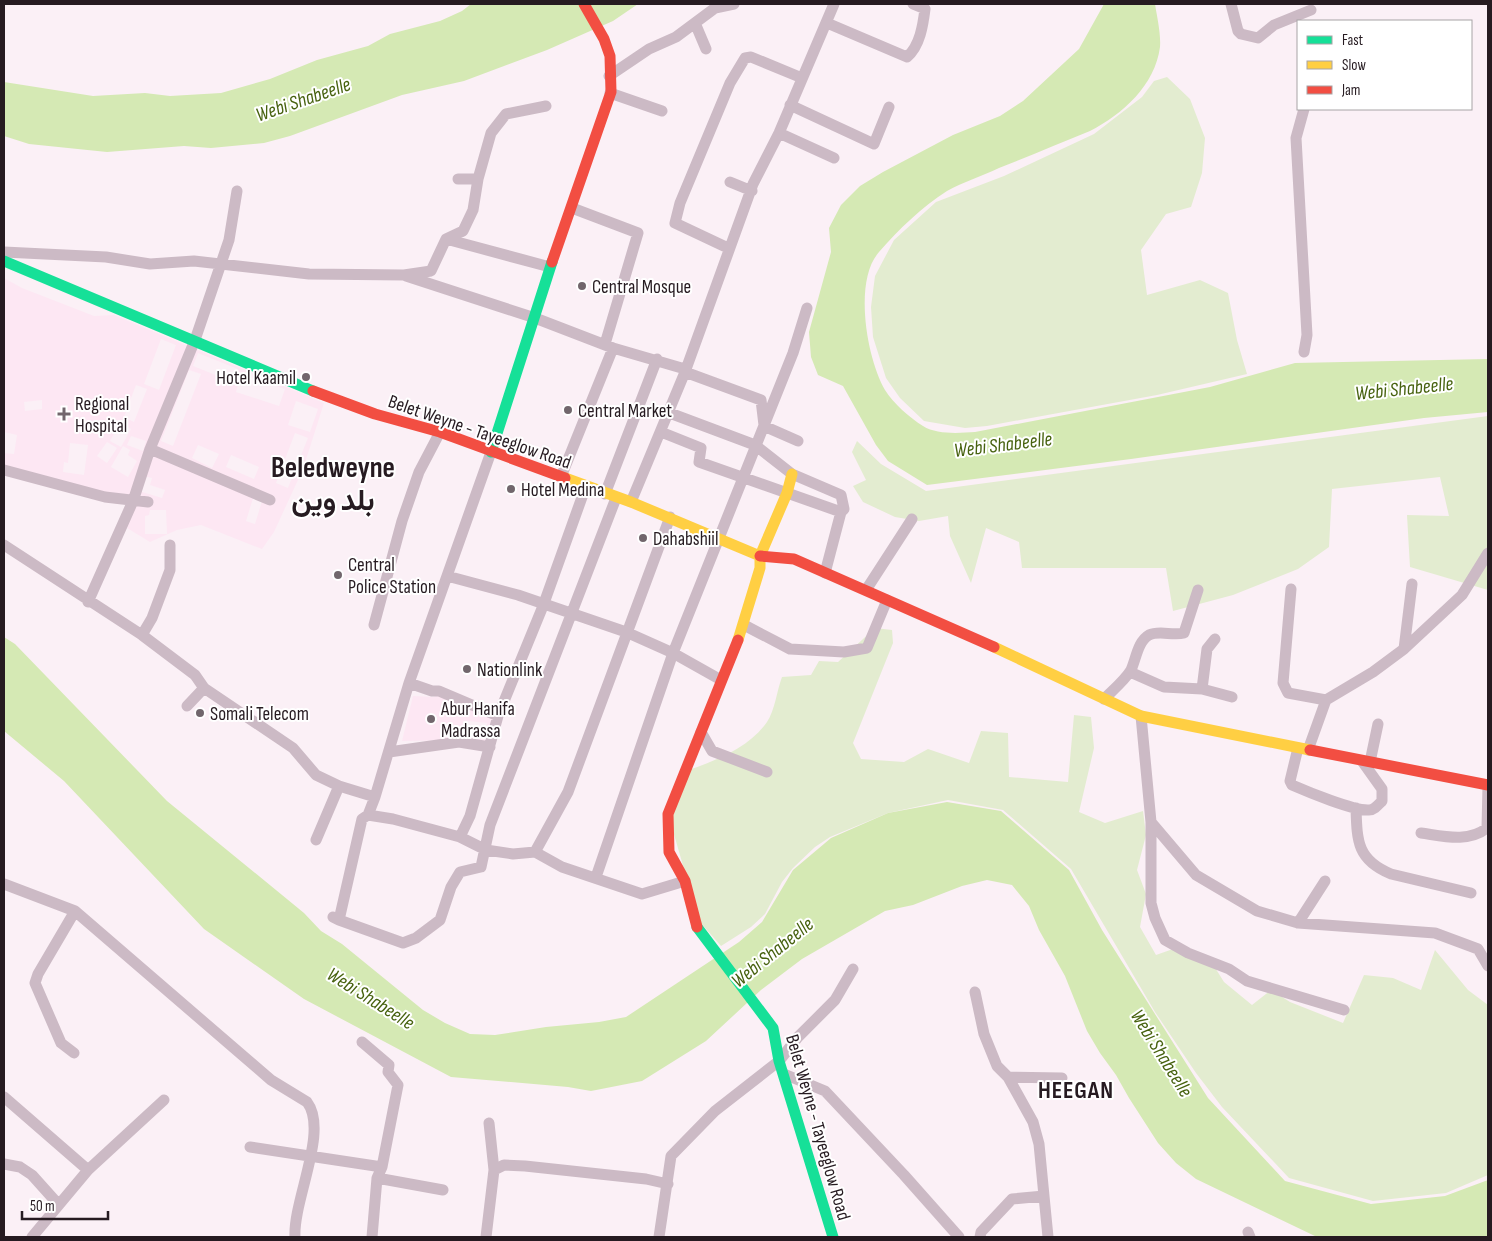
<svg xmlns="http://www.w3.org/2000/svg" width="1492" height="1241" viewBox="0 0 1492 1241" font-family="'Sofia Sans Condensed',Vazirmatn,sans-serif">
<rect width="100%" height="100%" fill="#fbf0f6"/>
<path fill="#fde7f3" fill-rule="evenodd" d="M4 278 22 288 94 316 114 315 324 403 303 469 274 532 262 549 201 525 177 530 150 542 127 528 132 504 4 465V453L14 454 17 435 4 432ZM161 339 176 345 159 390 144 384ZM198 353 238 369 233 382 193 366ZM189 370 201 374 173 446 161 441ZM241 374 285 389 279 406 236 392ZM136 385 147 389 134 422 124 417ZM42 400V409L25 411 24 402ZM296 401 318 409 310 432 288 425ZM120 423 131 429 121 447 110 441ZM295 433 308 438 288 488 276 483ZM131 436 146 441 143 451 127 445ZM107 442 117 448 107 463 97 456ZM70 443 88 445 84 475 63 472 64 462 68 463ZM198 445 219 454 212 468 192 458ZM123 446 130 450 128 455 137 461 128 477 111 467ZM231 455 259 467 254 479 226 467ZM143 476 152 478 150 485 165 490 162 498 139 491ZM254 495 263 498 255 524 246 521ZM150 510H166L167 534H145V516L149 515Z
M441 693 494 716 485 745 463 740 402 741 413 696 434 697ZM468 721 487 723 485 736 467 734Z"/>
<path fill="#e3ecd0" d="M1167 77 1190 99 1205 138 1202 173 1191 207 1166 214 1141 250 1147 295 1200 280 1228 293 1237 340 1247 374 1157 395 987 426 965 428 924 421 900 398 886 378 873 337 871 307 875 276 894 240 936 202 1004 176 1094 134 1142 97 1154 81Z
M1488 416V590L1410 567 1407 515 1449 516 1440 477 1332 489 1329 547 1298 569 1233 595 1173 611 1166 568H1022L1019 542 986 528 971 583 950 536 948 516 919 521 895 517 863 502 853 486 866 480 852 452 857 441 881 464 926 491Z
M875 628 892 630 893 643 853 743 861 759 904 762 928 749 969 763 981 731 1008 733 1009 777 1068 782 1074 715 1091 717 1094 748 1079 812 1105 823 1143 811 1146 835 1137 870 1146 894 1140 927 1156 955 1173 949 1214 966 1224 982 1252 1005 1271 990 1290 1002 1343 1023 1364 975 1393 978 1421 990 1435 950 1468 990 1488 1005V1175L1446 1193 1373 1201 1289 1178 1222 1107 1196 1073 1155 1012 1071 869 1003 810 948 800 888 813 830 837 815 847 793 868 782 882 765 914 751 927 721 946 699 921 669 817 686 771C715 761 749 748 767 722 775 710 777 690 782 677L811 675 819 661 838 662Z"/>
<path fill="#d5e9b4" d="M471 4H638L613 21 547 50 464 81 402 95 290 136 264 143 211 148 184 146 107 152 29 144 4 136V82L93 96 145 93 170 96 221 93 270 79 317 60 368 46 390 34 440 21 462 11Z
M1104 4H1155C1157 17 1161 33 1160 47 1155 85 1123 114 1090 131 1060 143 1030 156 999 168 982 176 963 182 947 191 922 207 899 229 879 252 853 281 867 359 885 390 893 403 910 418 923 426 937 435 960 433 975 432L1210 387 1295 363 1488 359V412L1424 418 1131 459 927 485 888 461 876 445 843 386 818 375 811 357 809 332 831 252 829 228 841 205 860 186 883 172 953 135 1000 116 1023 101 1079 49Z
M4 637 15 644 167 801 304 913 321 931 342 944 423 1010 445 1023 470 1034 495 1035 546 1027 599 1022 626 1017 739 942 762 922 793 870 831 838 888 813 947 802 1001 811 1069 870 1102 930 1208 1098 1285 1181 1371 1204 1445 1196 1488 1180V1237H1317L1196 1179 1176 1163 1158 1143 1129 1098 1116 1075 1100 1053 1087 1031 1065 976 1039 930 1029 906 1012 885 987 880 962 886 913 905 885 911 802 959 761 990 706 1041 642 1081 591 1091 568 1087 451 1077 304 999 204 929 64 781 4 731Z"/>
<g fill="none" stroke-linecap="round" stroke-linejoin="round">
<path stroke="#ccbac5" stroke-width="11" d="M1231 4 1238 31 1241 34 1258 38 1274 25 1311 10
M695 23 706 49
M827 23 907 57C920 46 923 25 925 9L913 4
M609 76 649 49 676 37 715 8 734 4
M610 93 662 111
M790 105 874 144 889 107
M1304 109 1296 138 1307 335 1304 352
M779 133 834 158
M458 179H478
M730 182 752 191
M572 208 638 233 605 344
M446 239 550 267
M728 248 675 223 680 203 730 83 745 58 751 57 802 78
M4 252 106 257 150 264 194 261 309 274 404 275 431 271 446 239 463 231 473 210 478 179 491 133 506 114 546 106
M406 276 535 318 613 348 685 369
M685 372 761 400 764 425
M667 412 755 445 792 474 841 495 844 509 841 512 825 573
M764 426 798 441
M661 432 701 448 699 462 841 512
M150 449 270 500
M4 470 105 497 148 502
M561 477 613 348
M605 494 657 359
M631 502 685 372 753 184 779 133 834 4
M4 545 142 635 195 675 204 688 293 748 316 775 339 786 375 797
M447 576 518 595 626 632 673 653 721 680
M1291 589 1283 683 1288 693 1326 700
M866 590 912 519
M88 602 133 501 150 449 195 340 229 240 237 191
M374 625 402 521 419 472 440 432
M744 625 790 649 844 652 867 648 887 600
M142 635 152 618 170 570V545
M1404 649 1412 584
M1130 672 1164 687 1202 689 1232 697
M409 683 432 691H439L498 716
M1202 689 1207 649 1215 639
M1104 699C1113 690 1125 680 1131 670 1136 659 1138 641 1149 635 1159 630 1173 636 1184 633L1198 590
M187 706 204 688
M1141 716 1151 822V903L1155 918 1165 940 1188 953 1229 969 1247 981 1344 1010
M701 732 712 751 767 772
M1298 748 1290 781 1292 785C1308 792 1354 811 1369 810 1374 810 1378 805 1382 801V789L1362 761
M1308 750 1326 700 1373 672 1404 649 1462 595 1488 553
M389 752 459 742 490 747
M1370 762 1378 724
M1356 808C1357 841 1357 860 1391 874L1471 893
M368 815 393 819 460 837 486 850 513 854 535 852 562 867 642 894 685 881
M1151 822 1196 875 1257 911 1298 923 1435 933 1478 949 1488 966
M1421 833C1443 836 1468 843 1487 828L1488 786
M460 837 470 816 498 716 543 606 586 486
M316 840 339 786
M535 852 568 792 670 517
M596 877 673 653 793 353 807 308
M4 884 75 911 271 1080 307 1102C329 1131 293 1200 295 1237
M333 917 339 920 362 819 368 815 375 797 409 683 491 452
M339 920 403 943 416 938 440 920 451 887 460 872 481 867 490 825 616 498
M1298 923 1325 881
M975 992 984 1034 997 1066 1008 1077 1033 1122 1039 1144 1044 1196
M362 1042 389 1065 388 1072 398 1085 382 1167 377 1178 372 1237
M74 1053 61 1043 35 983 38 974 75 911
M784 1074 825 1091 904 1175 959 1237
M1008 1077 1062 1078
M4 1097 88 1170
M250 1147 382 1167
M4 1164 20 1167 32 1175 58 1204
M494 1170 504 1165 525 1166 646 1179 668 1184
M377 1178 443 1190
M1248 1232 1250 1237
M32 1237 88 1170 164 1100
M486 1237 494 1170 489 1123
M659 1237 671 1156 715 1111 779 1061 798 1037 835 1000 853 969
M980 1237 981 1232 1012 1199 1044 1196 1048 1237"/>
<path stroke="#16e098" stroke-width="11" d="M4 261 313 391
M491 452 552 262
M697 927 773 1028 779 1061 833 1237"/>
<path stroke="#ffcf43" stroke-width="11" d="M565 478 631 502 760 556V568L738 640
M760 556 787 493 792 474
M994 647 1141 716 1310 750"/>
<path stroke="#f24e42" stroke-width="11" d="M552 262 611 92 610 56 604 39 584 4
M313 391 375 414 440 432 565 478
M760 556 794 559 994 647
M1310 750 1488 785
M697 927 685 881 669 852 668 814 738 640"/>
</g>
<g fill="#71666c" stroke="#fff" stroke-width="2">
<circle cx="582" cy="286" r="5"/>
<circle cx="306" cy="377" r="5"/>
<circle cx="568" cy="410" r="5"/>
<path d="M61.5 406.5h5v5h5v5h-5v5h-5v-5h-5v-5h5z"/>
<circle cx="511" cy="489" r="5"/>
<circle cx="643" cy="538" r="5"/>
<circle cx="338" cy="575" r="5"/>
<circle cx="467" cy="669" r="5"/>
<circle cx="200" cy="713" r="5"/>
<circle cx="431" cy="719" r="5"/>
</g>
<g text-anchor="middle" stroke-width="4" stroke-linejoin="round" paint-order="stroke">
<g font-size="19" fill="#261b21" stroke="#fff" text-anchor="start">
<text x="592" y="293">Central Mosque</text>
<text x="296" y="384" text-anchor="end">Hotel Kaamil</text>
<text x="75" y="410">Regional<tspan x="75" dy="22">Hospital</tspan></text>
<text x="578" y="417">Central Market</text>
<text x="521" y="496">Hotel Medina</text>
<text x="653" y="545">Dahabshiil</text>
<text x="348" y="571">Central<tspan x="348" dy="22">Police Station</tspan></text>
<text x="477" y="676">Nationlink</text>
<text x="441" y="715">Abur Hanifa<tspan x="441" dy="22">Madrassa</tspan></text>
<text x="210" y="720">Somali Telecom</text>
</g>
<g font-size="19" fill="#261b21" stroke="#fff">
<text transform="translate(480 431) rotate(19)" y="7">Belet Weyne - Tayeeglow Road</text>
<text transform="translate(819 1127) rotate(74)" y="7">Belet Weyne - Tayeeglow Road</text>
</g>
<g font-size="20" font-style="italic" fill="#47620f" stroke="#fff">
<text transform="translate(303 99) rotate(-19)" y="7">Webi Shabeelle</text>
<text transform="translate(1404 388) rotate(-6)" y="7">Webi Shabeelle</text>
<text transform="translate(1003 444) rotate(-7)" y="7">Webi Shabeelle</text>
<text transform="translate(772 952) rotate(-39)" y="7">Webi Shabeelle</text>
<text transform="translate(371 998) rotate(32)" y="7">Webi Shabeelle</text>
<text transform="translate(1162 1053) rotate(58)" y="7">Webi Shabeelle</text>
</g>
<g font-size="24" font-weight="bold" letter-spacing="1" fill="#261b21" stroke="#fff">
<text x="1076" y="1098">HEEGAN</text>
</g>
<g font-size="29" font-weight="bold" fill="#261b21" stroke="#fff">
<text x="333" y="477">Beledweyne<tspan x="333" dy="33">بلد وين</tspan></text>
</g>
</g>
<rect width="1492" height="1241" fill="none" stroke="#261b21" stroke-width="10"/>
<rect x="1297" y="20" width="175" height="90" fill="#ffffff" stroke="#a8a4a6"/>
<rect x="1307" y="36" width="25" height="8" fill="#16e098" stroke="#a8a4a6"/>
<text x="1342" y="45" font-size="15" fill="#261b21">Fast</text>
<rect x="1307" y="61" width="25" height="8" fill="#ffcf43" stroke="#a8a4a6"/>
<text x="1342" y="70" font-size="15" fill="#261b21">Slow</text>
<rect x="1307" y="86" width="25" height="8" fill="#f24e42" stroke="#a8a4a6"/>
<text x="1342" y="95" font-size="15" fill="#261b21">Jam</text>
<path d="M22 1211v8h86v-8" fill="none" stroke="#261b21" stroke-width="2.5"/>
<text x="30" y="1211" font-size="15" fill="#261b21" stroke="#ffffff" stroke-width="4" paint-order="stroke">50 m</text>
</svg>
